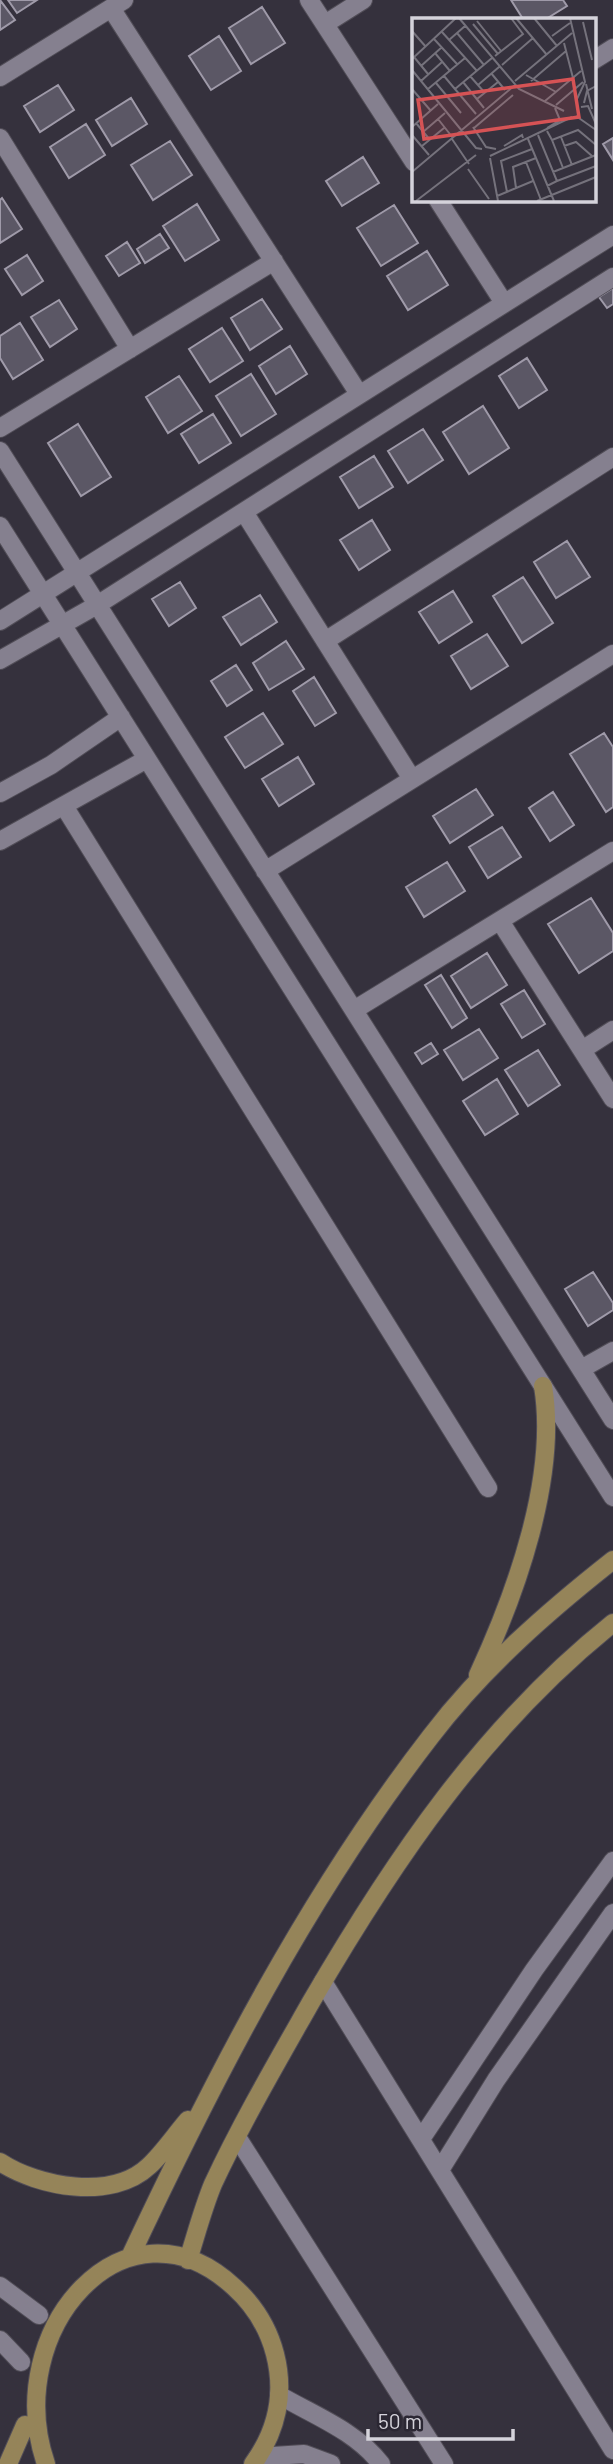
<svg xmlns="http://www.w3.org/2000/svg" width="613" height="2464" viewBox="0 0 613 2464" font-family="Barlow,sans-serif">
<rect width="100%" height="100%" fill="#35313d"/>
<path fill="#5b5765" stroke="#9f9aa9" stroke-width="2" d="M0 0 15 20 0 30Z
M8 0H37L17 13Z
M511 0H563L567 6 546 19H523Z
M262 7 285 43 251 64 229 28Z
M219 36 241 71 211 90 189 56Z
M58 85 74 110 40 132 24 106Z
M131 98 147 124 112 146 96 120Z
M86 124 105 155 69 178 50 147Z
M613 138V160L603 144Z
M170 141 192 175 153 200 131 165Z
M363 157 379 183 342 206 326 181Z
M2 198 22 229 0 243V200Z
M197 204 219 240 185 261 163 226Z
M394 205 418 243 381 266 357 228Z
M160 234 169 248 145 263 137 249Z
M127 242 140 263 119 276 106 256Z
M427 251 448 285 408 310 387 276Z
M27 255 43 281 22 295 5 269Z
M613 288V304L607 308 599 297Z
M262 299 282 329 250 350 231 318Z
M59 300 77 329 50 347 31 317Z
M20 323 43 360 13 379 0 358V336Z
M222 328 243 361 210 382 189 349Z
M290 346 307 374 276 394 259 366Z
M527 358 547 390 519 408 499 376Z
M251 374 276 414 241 436 216 396Z
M179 376 202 411 168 433 146 397Z
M483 406 509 448 469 474 443 432Z
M213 414 231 443 199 463 181 434Z
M78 424 111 477 81 496 48 443Z
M423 429 443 460 408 483 388 451Z
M374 456 393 487 359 508 340 477Z
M372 520 390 550 359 570 340 540Z
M567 541 590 577 556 598 534 562Z
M523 577 553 623 522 643 493 596Z
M180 582 196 608 169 626 152 599Z
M453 591 472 622 439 643 419 612Z
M260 595 277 622 241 645 223 617Z
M487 634 508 666 471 689 451 656Z
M286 641 304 669 269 690 253 663Z
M236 665 252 690 227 706 211 681Z
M314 677 336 713 315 726 293 691Z
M263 713 283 744 245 768 225 737Z
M604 733 613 747V807L606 812 570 754Z
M298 757 314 784 279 806 262 779Z
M476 789 493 815 450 843 433 816Z
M553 792 574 825 550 841 529 808Z
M502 827 521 857 488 878 469 847Z
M447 862 465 891 424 917 406 887Z
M591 898 613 933V951L579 973 548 924Z
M487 953 507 985 471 1008 451 976Z
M441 975 467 1018 452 1028 425 985Z
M524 990 545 1024 522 1038 501 1004Z
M479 1029 498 1058 463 1080 444 1050Z
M431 1043 438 1054 422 1064 415 1053Z
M538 1050 560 1085 528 1106 505 1070Z
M497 1079 518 1114 485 1135 463 1101Z
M593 1272 613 1303V1310L588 1326 565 1289Z"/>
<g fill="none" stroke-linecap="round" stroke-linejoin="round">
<defs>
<path id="minor" d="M309 0 414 162
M111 8 359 394
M325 24 363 0
M594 60 613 48
M0 77 124 0
M0 138 130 349
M438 200 504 303
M0 428 274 261
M0 451 613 1420
M244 512 412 779
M0 526 613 1497
M0 621 613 235
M325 641 613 457
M0 660 97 605 613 277
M0 793 51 765 121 717
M64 806 488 1488
M0 841 147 759
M265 871 613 654
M500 921 613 1099
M354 1010 613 851
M582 1050 613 1030
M581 1369 613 1351
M323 1982 613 2450
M237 2137 444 2464
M421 2139 534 1970 613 1861
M440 2170 496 2080 613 1913
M0 2286 39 2315
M0 2340 21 2362
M279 2395C313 2415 356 2431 381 2464
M258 2457 304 2454 331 2464"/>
<path id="major" d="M478 1675C516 1593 558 1477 543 1386
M0 2162C38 2187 112 2201 149 2166 163 2153 175 2135 188 2120
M130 2257C215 2076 308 1895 431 1736 482 1669 547 1612 613 1560
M188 2260C196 2235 203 2208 213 2184 242 2122 277 2062 311 2002 393 1861 484 1726 613 1623
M8 2464 25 2425
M46 2464C0 2330 126 2187 234 2287 255 2306 268 2327 275 2354 285 2393 277 2431 253 2464"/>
</defs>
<use href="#minor" stroke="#514d57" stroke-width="20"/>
<use href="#major" stroke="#514d57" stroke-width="20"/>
<use href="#minor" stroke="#85808f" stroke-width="18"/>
<use href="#major" stroke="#958459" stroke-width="18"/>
</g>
<g transform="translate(412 18)">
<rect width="184" height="184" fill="#35313d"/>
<path fill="none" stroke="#75727c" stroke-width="2" d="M47 0 107 71 152 93M104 0 135 37M122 0 145 28M158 0 173 64 164 83M65 3 89 33M171 4 180 42M61 6 86 36M0 13 14 29M30 14 65 53M45 15 72 47M140 18 158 5M22 21 45 46M37 22 53 8M152 25 161 60M23 35 38 53M83 38 111 16 99 0M2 39 16 56M0 41 44 0M90 47 121 20M9 48 30 29M0 52 64 130 70 131M79 55 93 72M114 57 144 74M32 58 64 96M58 58 73 75M9 63 30 44M103 63 160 15M119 63 154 33M51 64 72 90M24 65 49 95M174 66 180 91M66 67 87 49M0 71 19 93M16 71 53 40M43 71 80 40M65 81 86 64M133 83 169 53M172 85 175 73 184 68M144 87 171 64M169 89 176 88 184 106M164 98 184 112M26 101 41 120M4 105 18 122M0 109 26 86M61 109 74 129 84 131M62 110 101 77M135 110 148 102 143 90M135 113 140 122 166 112 184 127M11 114 33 95M0 117 17 137M126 117 145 163 135 168M149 119 160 147M40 121 57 146M116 121 142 183M140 122 151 150M10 128 32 110M92 128 110 117 111 120M152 128 164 124 180 138M78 138 160 99M78 140 86 183M114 144 129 182M56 151 77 181M0 154 103 67M141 154 184 137M145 163 184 148M104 170 101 149 124 140M95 174 89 143 120 131M85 178 121 163M4 183 64 137M125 183 184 159"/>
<path fill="#d65355" fill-opacity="0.15" stroke="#d65355" stroke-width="3.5" d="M161 61 167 99 12 121 6 82Z"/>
<rect width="184" height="184" fill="none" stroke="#d5d3db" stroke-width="3.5"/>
</g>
<path d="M368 2429v10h145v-10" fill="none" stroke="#d5d3db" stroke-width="3.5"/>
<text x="378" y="2429" font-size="21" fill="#d5d3db" stroke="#2b2733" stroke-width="5" paint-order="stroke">50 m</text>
</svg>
